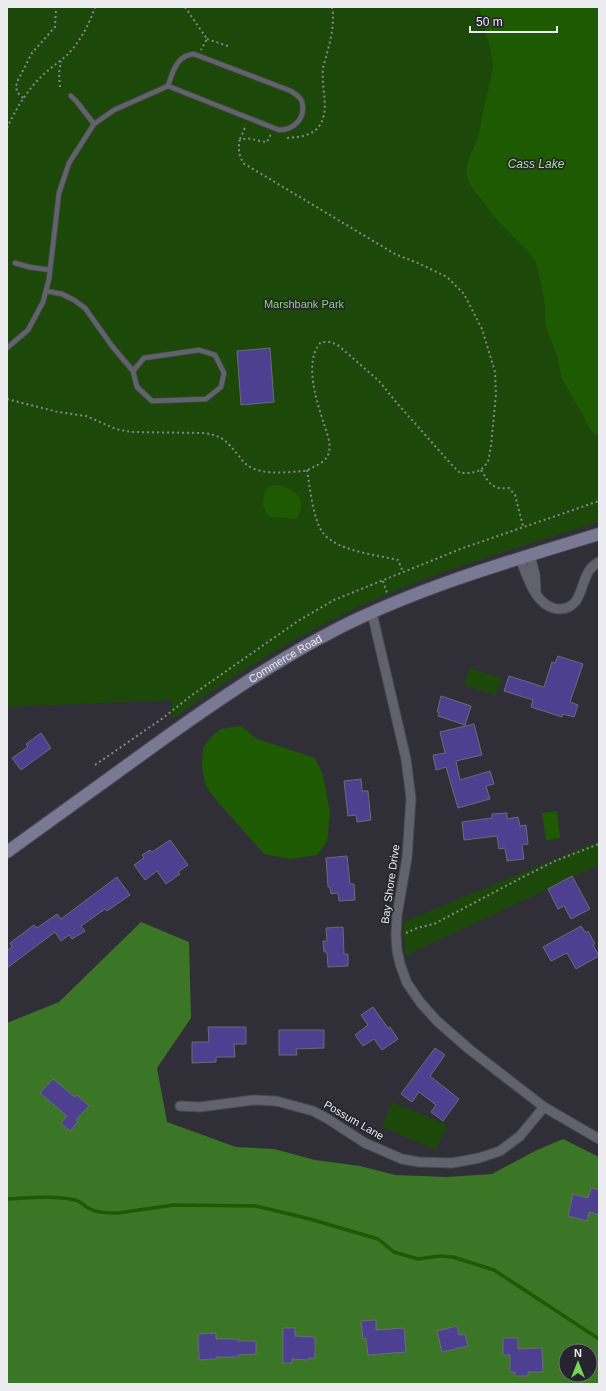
<svg xmlns="http://www.w3.org/2000/svg" width="606" height="1391" viewBox="0 0 606 1391" font-family="Arial,sans-serif">
<rect width="100%" height="100%" fill="#302f38"/>
<path fill="#1c480a" d="M7 7H599V522C526 545 452 566 381 597 306 629 238 672 172 719V700L7 707Z
M470 668 502 678 496 695 464 685Z
M599 841V865L405 956 403 922Z
M392 1102 447 1125 436 1150 382 1127Z"/>
<path fill="#3b7626" fill-rule="evenodd" d="M141 922 189 942 191 1018 157 1068 167 1122 236 1147 274 1149 315 1160 360 1166 395 1175 447 1177 492 1174 535 1151 563 1139 599 1157V1384H7V1023L59 1002ZM566 1351H590V1375H566Z"/>
<path fill="#1e5a01" d="M479 7H599V435L593 433 587 424 582 413 571 395 561 376 558 359 546 326 544 298 537 265 530 254 497 220 483 202 470 185 466 173 468 161 479 135 482 116 491 78 493 65 491 52Z
M279 485C298 491 308 501 296 519L271 517 266 513 263 504 264 492 269 486Z
M241 726 257 739 315 758 323 775 330 812 327 842 317 855 290 859 264 854 217 801 206 786 202 767 203 748 210 738 221 729Z
M557 811 560 838 546 840 542 813Z"/>
<g fill="none" stroke-linecap="round" stroke-linejoin="round">
<path stroke="#1e5a01" stroke-width="3.5" d="M7 1199C29 1198 53 1195 75 1200 80 1201 84 1205 88 1208 97 1213 108 1213 118 1213L174 1205 256 1206 310 1219 378 1239 394 1252 418 1259 440 1256 453 1257 494 1270 599 1339"/>
</g>
<path fill="#4e4091" stroke="#6b6b75" d="M270 348 274 402 241 405 237 351Z
M558 656 583 664 570 702 578 705 574 717 563 714 562 717 531 707 533 700 504 691 509 676 544 687 552 662 555 663Z
M441 696 471 706 465 725 438 716 439 712H437Z
M474 724 482 755 456 761 460 780 490 771 494 784 486 786 490 799 458 808 446 767 436 770 433 755 445 753 440 732Z
M41 733 51 748 21 770 12 758 28 747 26 744Z
M361 779 362 791H368L371 820 357 822 356 815 348 816 344 781Z
M507 813V819L518 817 520 826 526 825 528 844 522 845 524 859 507 861 505 848 499 849 497 836 464 840 462 822 492 818V814Z
M170 840 188 865 178 872 180 874 166 884 157 871 145 880 134 865 144 858 142 855 150 850 152 852Z
M347 856 350 884H354L355 900 339 901 338 893 331 894 330 887H328L326 858Z
M572 876 590 909 571 919 564 906 558 909 548 889Z
M117 877 130 895 107 911 105 909 81 926 85 931 72 939 69 935 61 941 55 932 7 968V951L12 947 10 943 34 925 37 928 57 914 61 919Z
M581 926 586 933 588 931 595 944 593 945 599 956 576 969 567 953 551 961 543 947Z
M343 927 344 954H348V966L328 967 327 952H324L323 941H327L326 928Z
M373 1007 388 1028 390 1027 398 1039 382 1050 374 1039 363 1046 355 1035 368 1025 361 1015Z
M208 1027H246V1044H234L235 1057H216V1062L192 1063V1042H209Z
M279 1030H324V1048L296 1049 297 1055H279Z
M435 1048 445 1055 430 1076 459 1099 443 1121 431 1112 436 1105 419 1092 412 1102 401 1094Z
M53 1079 75 1097 77 1095 89 1106 76 1120 78 1122 70 1131 61 1123 67 1116 40 1093Z
M591 1188 599 1190V1215L589 1212 587 1221 568 1216 573 1194 588 1198Z
M376 1320V1330L404 1328 406 1352 368 1355 366 1338 363 1339 361 1321Z
M457 1326 459 1335 465 1334 468 1346 442 1352 437 1331Z
M283 1328H295V1336L315 1337V1358H309V1360L292 1359V1363H283Z
M216 1333V1339H238V1341H256V1354L238 1355V1357H216V1359L199 1360 198 1334Z
M503 1338H518V1349L542 1348 543 1372H528V1376H515V1372H510V1355H503Z"/>
<g fill="none" stroke-linecap="round" stroke-linejoin="round">
<defs>
<path id="lane" d="M71 96 77 102 94 124
M15 263 29 267 50 270
M46 291 62 294 74 300 85 308 112 346 133 371 137 387 152 401 206 399 221 387 224 373 215 355 199 350 144 358 133 371
M7 348 28 330 43 302 49 279 59 193 69 163 94 124 114 110 168 86 279 130C294 130 306 118 302 102 301 97 295 94 291 91L194 54C177 55 173 71 168 86"/>
<path id="street" d="M530 555 535 575 536 592
M520 558C527 576 536 609 560 609 566 609 572 606 576 601 585 587 583 570 599 562
M372 613 406 759 411 798 407 858 397 915 396 935 397 950 400 964 407 983 420 1002 437 1021 469 1049 544 1107 599 1139
M180 1106 200 1107 253 1100 276 1101 313 1111 328 1119 365 1143 402 1159 419 1162 452 1163 479 1158 500 1151 520 1136 544 1107"/>
<g id="secondary">
<path id="s1" d="M7 852C59 815 110 777 162 740 218 700 275 661 337 629 420 587 510 561 599 534"/>
</g>
</defs>
<use href="#lane" stroke="#4b4a51" stroke-width="6"/>
<use href="#street" stroke="#4b4a51" stroke-width="11"/>
<use href="#secondary" stroke="#4b4a51" stroke-width="14"/>
<path stroke="#87868e" stroke-width="2" stroke-dasharray="2 3" stroke-linecap="butt" d="M185 7 207 39 201 50
M207 39 228 46
M60 87 59 73 61 61
M23 98 17 92 16 86 18 80 32 53 55 27 56 9 55 7
M7 128C15 111 24 95 37 81 45 72 55 65 65 57 79 44 89 25 95 7
M287 138C299 137 313 136 320 125 330 108 321 89 323 70 323 64 326 59 327 53 331 39 335 21 332 7
M240 139 246 125
M7 399 58 412 86 416 116 429 131 432 205 433C225 437 226 441 239 456 241 459 244 463 247 465 263 476 286 472 304 471 309 470 313 467 318 465 321 463 325 460 327 457 333 447 327 434 324 424 317 402 303 362 321 342H331L339 346 379 381 396 402 451 464 460 473H471L481 470 488 462 491 446 496 394 495 372 482 329 464 294 447 277 420 264 395 254 243 163 239 153V141C247 135 258 142 267 142L271 134
M307 470C310 487 313 520 323 533 337 551 377 555 398 560L403 572
M481 470C489 483 492 490 509 488L515 495 523 526
M383 581 387 593
M95 765 163 718 192 695 298 621 334 600 463 548 599 501
M406 933 417 928 434 924 521 878 555 861 599 844"/>
<use href="#lane" stroke="#62626c" stroke-width="4.5"/>
<use href="#street" stroke="#62626c" stroke-width="9"/>
<use href="#secondary" stroke="#7a7993" stroke-width="12"/>
</g>
<g text-anchor="middle" stroke-width="3.5" stroke-linejoin="round" paint-order="stroke">
<g font-size="11" fill="#87d66e" stroke="#26252e">
<text x="304" y="308">Marshbank Park</text>
</g>
<g font-size="11" fill="#ebebf0" stroke="#26252e">
<text dy="4" stroke="none"><textPath href="#s1" startOffset="339">Commerce Road</textPath></text>
<text transform="translate(390 884) rotate(-82)" y="4">Bay Shore Drive</text>
<text transform="translate(354 1120) rotate(30)" y="4">Possum Lane</text>
</g>
<g font-size="12" font-style="italic" fill="#9ae981" stroke="#26252e">
<text x="536" y="168">Cass Lake</text>
</g>
</g>
<rect width="606" height="1391" fill="none" stroke="#ebebf0" stroke-width="16"/>
<g transform="translate(578 1363)"><circle r="19" fill="#26252e" stroke="#75747c"/>
<path d="M0-3L7 15L0 10L-7 15Z" fill="#77d259"/>
<text y="-6" font-size="11" font-weight="bold" text-anchor="middle" fill="#ebebf0">N</text>
</g>
<path d="M470 26v6h87v-6" fill="none" stroke="#ebebf0" stroke-width="2"/>
<text x="476" y="26" font-size="12" fill="#ebebf0" stroke="#26252e" stroke-width="3" paint-order="stroke">50 m</text>
</svg>
